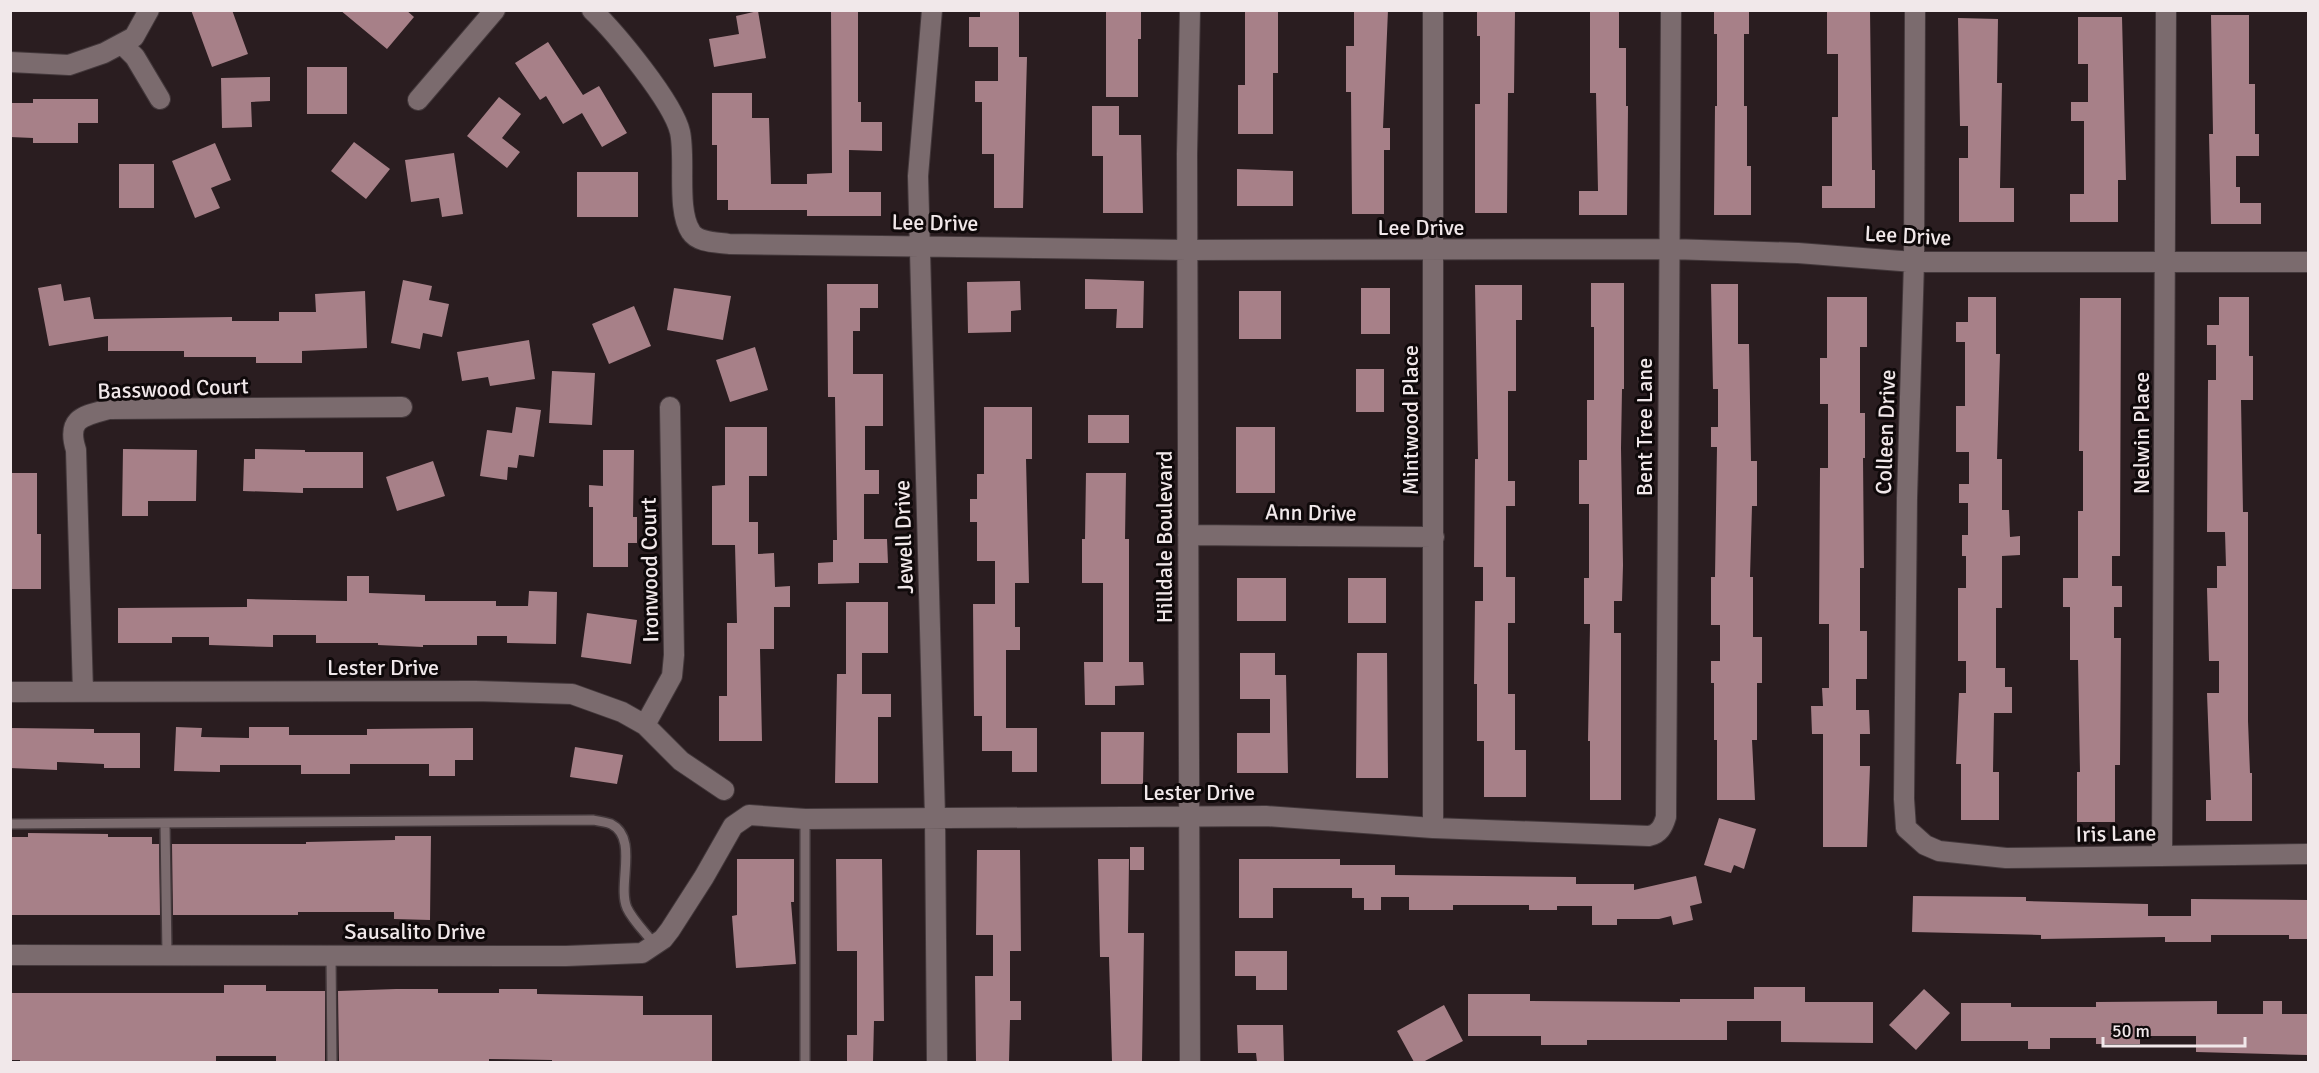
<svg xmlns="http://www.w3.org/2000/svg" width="2319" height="1073" viewBox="0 0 2319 1073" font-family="Signika,sans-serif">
<rect width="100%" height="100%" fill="#2a1d20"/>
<path fill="#a78088" d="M191 10H232L248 54 212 67Z
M340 10H406L414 17 387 49Z
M831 10H858V102H861V122H882V151L849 150V192H881V216H807V210H728V200H717V145H712V93H752V118H769L771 184H807V174L832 173Z
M980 10H1019V57H1027L1023 208H994V154H982V102H975V81H998V47H969V17H980Z
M1106 10H1141V39H1138V97H1106Z
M1245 10H1278V73H1273V134H1238V85H1245Z
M1354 10H1388L1383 128H1390V150H1384V214H1352L1351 92H1346V46H1354Z
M1477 10H1515L1514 93H1508L1507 213H1475V104H1480V36H1477Z
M1590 10H1619V48H1626V106H1628L1627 215H1579V191H1598L1596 93H1590Z
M1714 10H1749V34H1744V106H1747V166H1751V215H1714L1715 106H1717V34H1714Z
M1827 10H1870L1872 170H1875V208H1822V186H1832V117H1838V54H1827Z
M758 11 766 58 714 67 709 39 739 34 736 16Z
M2211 15H2249V84H2255V134H2259V156H2236V187H2240V203H2261V224H2211L2209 134H2213Z
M2078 17H2122L2126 180H2118V222H2070V194H2084V121H2071V102H2088V64H2078Z
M1958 18 1998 19 1997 83H2002L2000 188H2014V222H1959V158H1968V126H1960Z
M548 42 583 95 599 86 627 133 602 147 582 113 563 124 546 96 540 100 515 63Z
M307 67H347V114H307Z
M270 77V101L251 102 252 127 222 128 221 78Z
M499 97 521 114 502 138 520 152 507 168 467 136Z
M33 99H98V123H78V143H33V138L10 137V103H33Z
M1092 106H1119V135H1141L1143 213H1103V156H1092Z
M354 142 390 169 366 199 331 171Z
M215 143 231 180 211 188 220 208 195 218 172 161Z
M454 153 463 214 442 217 439 198 411 202 405 160Z
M119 164H154V208H119Z
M1237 169 1293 171V206H1237Z
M577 172H638V217H577Z
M1085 279 1144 281 1143 328H1116L1117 309H1085Z
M403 280 432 286 429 300 449 304 442 337 423 333 420 349 391 343Z
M1020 281 1021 310 1011 311V332L968 333 967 282Z
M1591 283H1624V389H1622L1621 448 1623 565 1622 601H1614V633H1621V800H1590V741H1588L1590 624H1584V578H1589V504H1579V460H1587V400H1594V327H1591Z
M61 284 64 301 90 297 94 319 232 317V321H279V312H316L315 294 365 291 367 348 302 351V363H256V357H184V351H108V336L49 346 38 288Z
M827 284H878V308H860V331H853V374H883V426H865V470H879V494H864V539H887L888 563H859V583L818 584V563L833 562V540H837L835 397H828Z
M1711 284H1738V344H1749L1751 461H1757V506H1752L1750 577H1753V637H1762V683H1757V740H1752L1755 800H1717V740H1714V683H1711V661H1720V625H1711V577H1715L1717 447H1711V427H1718V389H1713Z
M1475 285H1522V320H1516V391H1508V481H1515V506H1506V577H1515V623H1508V694H1515V750H1526V797H1484V741H1477V684H1474L1475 601H1483V567H1474L1475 459H1478Z
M674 288 731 296 723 340 667 330Z
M1361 288H1390V334H1361Z
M1239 291H1281V339H1239Z
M1827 297H1867V347H1860V413H1865V458H1863L1864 568H1860V631H1867V679H1856V710H1869L1870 734H1860V766H1870L1867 847H1823V734H1812L1811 706H1823L1822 688H1829V624H1819L1820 468H1828V404H1820V358H1827Z
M1968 297H1996V354H2000L1997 459H2002V510H2009L2010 537 2020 536V555L2002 556V608H1996V668H2005V687H2012V713H1994L1993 772H1999V820H1961V764H1956L1959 693H1966V661H1958V588H1966V556H1962V535H1968V503H1959V484H1969V452H1956V406H1965V342H1956V322H1968Z
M2219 297H2249V356H2253V400H2241L2243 512H2248V721L2250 773H2252V821H2206V800H2211L2207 693H2219V661H2209L2207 588H2217V566H2226L2225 532H2207L2208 380H2216V345H2207V325H2219Z
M2080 298H2121L2120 556H2112V586H2122V607H2114V638H2121L2120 765H2115V822H2077V772H2080L2078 660H2070V607H2063V578H2078V511H2083V451H2079Z
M634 306 651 346 609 364 592 324Z
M529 340 535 379 490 386 488 377 462 381 457 352Z
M755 347 768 390 730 402 716 360Z
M1356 369H1384V412H1356Z
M552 371 595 373 592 425 549 423Z
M516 407 541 410 534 457 519 455 517 468 508 467 507 480 480 476 487 430 512 433Z
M984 407H1032V459H1026L1029 583H1015V627H1020V650H1006V728H1037V772H1012V751H982V716H974L973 604H995V561H977V522H970V499H977V474H984Z
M1088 415H1129V443H1088Z
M725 427H767V476H749V522H758V554L774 553 775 587 790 586V607H774V649H760L762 741H719V696H727V623H737L735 545H712V486L725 485Z
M1236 427H1275V493H1236Z
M123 449 197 450 196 501H148V516H122Z
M255 449 305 450V452H363V488H303V493L243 491 244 459H255Z
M603 450H634L633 517H637V543H628V567H593V507H589V485L603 486Z
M433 461 445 496 397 511 386 477Z
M10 473H37V534H41V589H10Z
M1086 473H1126L1125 539H1129V662H1143L1144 685 1115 686V705H1085L1084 662H1103V583H1082V539H1085Z
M347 576H369V593L425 595V601H496V606H528L529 591 557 592 556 644 507 643V636H477V645H423V647L378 645V643H316V635H273V647L209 645V637H172V643H118V608L247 607V599L347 601Z
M1237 578H1286V621H1237Z
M1348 578H1386V623H1348Z
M846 602H888V653H862V694H891V717H878V783H835L837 674H846Z
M587 613 637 620 631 664 581 657Z
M1240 653H1275V675H1286L1288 773H1237V733H1270V699H1240Z
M1357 653H1387L1388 778H1356Z
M176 727 202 728 201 737 249 738V727H289V735H367V729L473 728V760H455V776H429V764H350V774H301V765H220V772L174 771Z
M10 728 94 729V733H140V768H104V764L57 762V770L10 768Z
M1101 732H1144L1143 784H1101Z
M575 747 623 755 617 784 570 777Z
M1719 818 1756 829 1744 869 1734 865 1731 873 1704 865Z
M28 833 108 834V837H152V844H159L160 915H10V837H28Z
M395 836H431L430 920 394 919V912H298V915H173L172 844H306V842L395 840Z
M1130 847H1144V870H1130Z
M977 850H1020L1021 951H1010V1001H1021V1020H1010L1009 1062H976L975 976H993V935H976Z
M737 859H794V902H791L796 964 736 968 732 916 737 915Z
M836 859H882L884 1021H874L873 1062H847V1035H857V951H837Z
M1098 859H1129L1128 933H1144L1142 1062H1112L1109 957H1100Z
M1239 859H1340V865H1395V875L1576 877V884H1634V890L1696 876 1702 903 1690 906 1693 920 1673 925 1671 916 1659 919H1617V925H1592V906H1557V910H1529V905H1453V910H1409V897H1381V910H1364V898H1352V888H1273V918H1239Z
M1913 896 2026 897V901L2148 904V916H2191V899L2308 900V939H2289V935H2211V942H2165V937L2041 939V935L1912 932Z
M1235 951H1287V990H1256V976H1235Z
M224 985H266V991H325V1062H276V1056H216V1062H20V1060H10V993H224Z
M1754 987H1805V1002H1873V1043L1781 1042V1021H1727V1040H1587V1045H1541V1036H1468V994H1530V1001L1680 1002V999H1754Z
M396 989H438V993H499V989H537V994L643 996V1015H712V1062H552V1060L489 1059V1062L339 1061 338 991Z
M1924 989 1950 1013 1916 1050 1889 1025Z
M2217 1001V1014H2263V1001H2282V1014H2308V1055L2196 1052V1036H2140V1044H2096V1038H2050V1049H2028V1041H1961V1003H2011V1007H2096V1002Z
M1444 1005 1463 1041 1423 1062H1414L1397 1031Z
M1237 1025H1283L1284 1062H1257L1256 1053H1238Z"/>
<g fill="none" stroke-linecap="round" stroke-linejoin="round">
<defs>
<path id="service" d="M10 824 593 820C599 821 606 822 611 824 639 838 617 885 627 908 633 921 647 934 655 945
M165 824 167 954
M331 955 332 1062
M805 1062V819"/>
<path id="minor" d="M592 10C616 33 673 102 680 132 686 159 676 210 691 232 698 243 717 242 729 244L1187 250 1670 249 1798 253 1914 262H2308
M932 10 918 176 935 817 937 1062
M1915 10 1914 262 1907 498 1904 799 1906 828 1925 845 1939 851 2006 858 2308 854
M122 44 135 57 160 99
M10 62 69 65 104 53 134 37 149 10
M418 100 495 10
M1188 535 1434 537
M10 692 475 691 572 694 622 712 645 725 681 761 724 790
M83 692 76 450C66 418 83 416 109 409L402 407
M645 725 672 676 674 655 670 407
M1433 828V10
M2162 856 2166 10
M10 955 566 956 642 953 663 939 670 930 704 877 733 826 749 815 805 819 1266 816 1433 828 1649 836C1659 834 1663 827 1666 817L1671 10
M1190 1062 1187 154 1190 10"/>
</defs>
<use href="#service" stroke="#43383b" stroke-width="12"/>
<use href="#minor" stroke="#43383b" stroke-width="22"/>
<use href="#service" stroke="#7b6b6e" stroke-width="9"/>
<use href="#minor" stroke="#7b6b6e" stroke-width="20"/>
</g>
<g text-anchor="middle" stroke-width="6" stroke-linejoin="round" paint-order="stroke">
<g font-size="22" fill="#f1e8ea" stroke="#0f090a">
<text transform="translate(935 222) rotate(1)" y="8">Lee Drive</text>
<text x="1421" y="235">Lee Drive</text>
<text transform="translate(1908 235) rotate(3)" y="8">Lee Drive</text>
<text transform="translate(173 388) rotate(-2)" y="8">Basswood Court</text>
<text transform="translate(1410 420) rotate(-90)" y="8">Mintwood Place</text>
<text transform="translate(1644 427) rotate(-90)" y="8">Bent Tree Lane</text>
<text transform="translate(1885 432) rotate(-88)" y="8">Colleen Drive</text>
<text transform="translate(2141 433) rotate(-90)" y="8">Nelwin Place</text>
<text transform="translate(1311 512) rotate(1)" y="8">Ann Drive</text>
<text transform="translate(903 537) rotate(-92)" y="8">Jewell Drive</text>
<text transform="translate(1164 537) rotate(-90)" y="8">Hilldale Boulevard</text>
<text transform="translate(649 570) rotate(-91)" y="8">Ironwood Court</text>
<text x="383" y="675">Lester Drive</text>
<text x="1199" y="800">Lester Drive</text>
<text transform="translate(2116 833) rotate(-1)" y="8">Iris Lane</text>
<text x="415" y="939">Sausalito Drive</text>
</g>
</g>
<rect width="2319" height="1073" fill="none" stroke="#f1e8ea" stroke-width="24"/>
<path d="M2103 1037v9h142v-9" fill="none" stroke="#f1e8ea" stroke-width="3"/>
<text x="2112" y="1037" font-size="18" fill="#f1e8ea" stroke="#0f090a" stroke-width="4.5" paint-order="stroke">50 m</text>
</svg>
